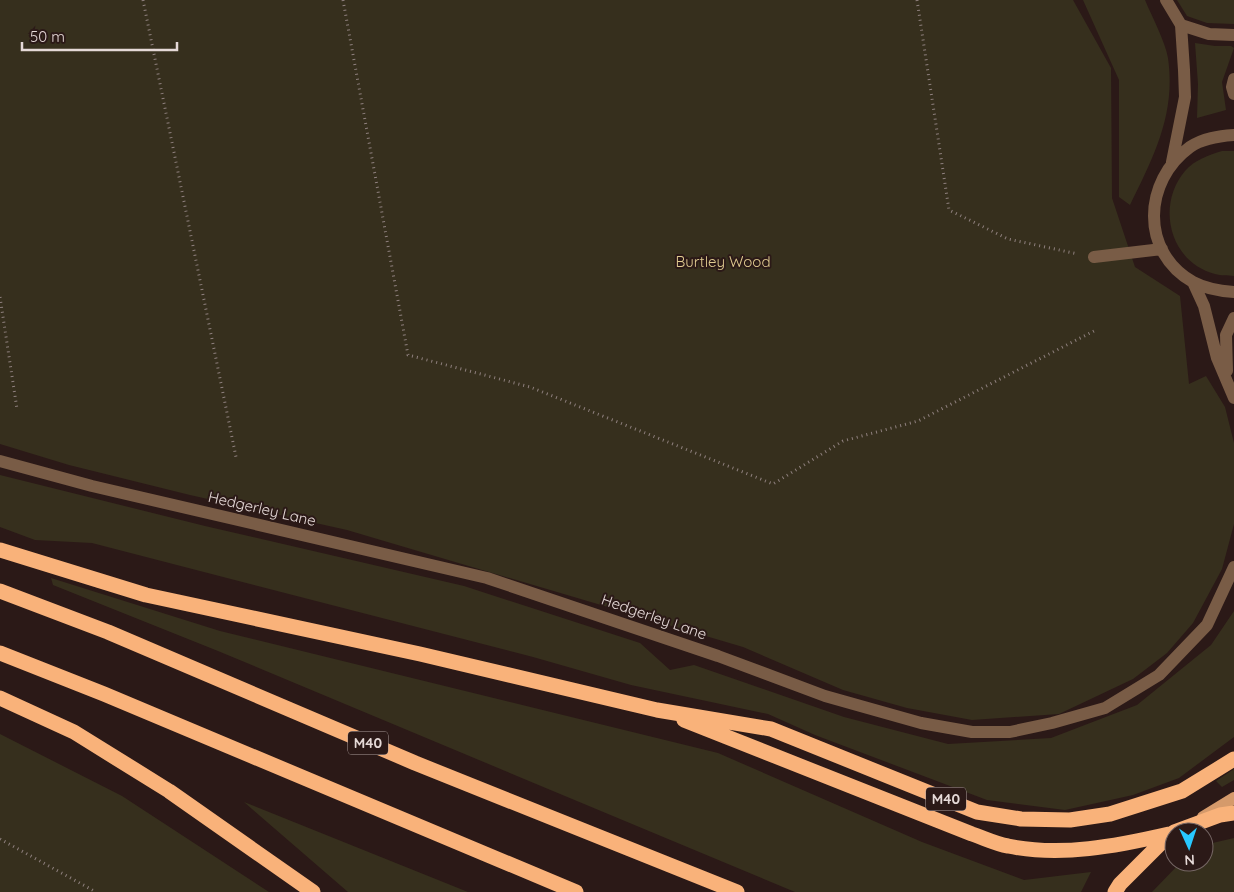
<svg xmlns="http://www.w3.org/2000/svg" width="1234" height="892" viewBox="0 0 1234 892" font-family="Quicksand,sans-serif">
<rect width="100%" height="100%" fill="#2b1917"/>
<path fill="#362f1d" d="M0 0H1073L1111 68 1112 198 1135 267 1180 296 1189 384 1206 376 1225 407 1234 443V524L1222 569 1193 623 1167 653 1133 679 1059 714 972 720 907 708 843 690 743 647 347 530 190 495 69 465 0 444Z
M1083 0H1145C1152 17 1165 41 1168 58 1176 114 1154 156 1130 205L1119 197V80Z
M1177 0H1234V24L1207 23 1187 16Z
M1195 43 1215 46H1231L1234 48 1222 82 1226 110 1197 118 1198 84Z
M1222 151H1234V276C1228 275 1221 276 1215 274 1169 262 1156 205 1185 171 1194 160 1209 155 1222 151Z
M0 475 205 526 464 586 640 643 670 670 694 665 844 717 948 744 1051 738 1137 705 1211 645 1234 611V737L1179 778 1133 795 1065 810 987 800 815 735 768 714 631 685 533 657 92 543 35 540 0 527Z
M51 578 220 631 718 753 922 842 1024 880 1091 872 1081 892H795L218 651 53 585Z
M0 734 122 796 269 892H0Z
M1234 769V780L1222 787 1216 781Z
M244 802 468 892H348Z
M1234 838V892H1152L1181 862H1204V845Z"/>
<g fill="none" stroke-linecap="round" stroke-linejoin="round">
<path stroke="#8f807e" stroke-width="3" stroke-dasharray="1 4" stroke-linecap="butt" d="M143 0 236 457
M343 0 408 355 530 387 773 484 843 441 918 421 1094 331
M917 0 949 210 1008 239 1078 254
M0 297 17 409
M0 839 96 892"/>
<path stroke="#795c46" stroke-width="12" d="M1166 0 1181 25 1184 70 1185 97 1172 162
M1181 25 1209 34 1234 35
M1234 79 1232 87 1234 94
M1234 135C1219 136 1203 138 1190 147 1143 181 1140 252 1193 282 1206 289 1220 291 1234 292
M1094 257 1162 249
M1193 282 1204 306 1217 358 1234 398
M1227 371 1226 335 1234 318
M0 461 92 486 487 578 718 656 825 696 921 723 972 732H1010L1052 723 1105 708 1159 675 1207 625 1234 567"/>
<path stroke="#d59a6b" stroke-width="12" d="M1203 817 1234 798"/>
<path stroke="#f9b27a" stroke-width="15" d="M0 550 146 595 420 654 657 710 771 729 977 812 1021 819 1070 820 1110 814 1182 791 1234 759
M0 591 108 632 415 763 737 892
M0 653 104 694 576 892
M0 698 74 732 169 791 313 892
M684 720 972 834C984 838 996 844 1008 846 1061 857 1117 846 1169 834
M1174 832 1220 815 1234 813
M1115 892 1120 884 1169 835"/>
</g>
<g text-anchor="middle" stroke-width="4" stroke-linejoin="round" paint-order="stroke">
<g fill="#2b1917" stroke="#ad9f9d" stroke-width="1">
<rect x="348" y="731.5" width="40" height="23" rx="4"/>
<rect x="926" y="787.5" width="40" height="23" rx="4"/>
</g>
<g font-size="14" font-weight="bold" fill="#e5d9d7">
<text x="368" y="748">M40</text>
<text x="946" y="804">M40</text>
</g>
<g font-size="15" fill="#e1cc91" stroke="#2b1917">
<text x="723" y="267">Burtley Wood</text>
</g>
<g font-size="15" fill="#e5d9d7" stroke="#2b1917">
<text transform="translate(262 509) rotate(13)" y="5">Hedgerley Lane</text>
<text transform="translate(654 617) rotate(19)" y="5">Hedgerley Lane</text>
</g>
</g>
<g transform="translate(1189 847) rotate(177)"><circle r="24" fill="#2b1917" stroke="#756664"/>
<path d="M0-4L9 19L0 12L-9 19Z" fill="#28c8ff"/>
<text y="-8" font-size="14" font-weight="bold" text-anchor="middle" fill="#e5d9d7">N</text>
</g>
<path d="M22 42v8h155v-8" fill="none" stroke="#e5d9d7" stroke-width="2.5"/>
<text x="30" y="42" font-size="15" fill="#e5d9d7" stroke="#2b1917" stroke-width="4" paint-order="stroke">50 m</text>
</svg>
